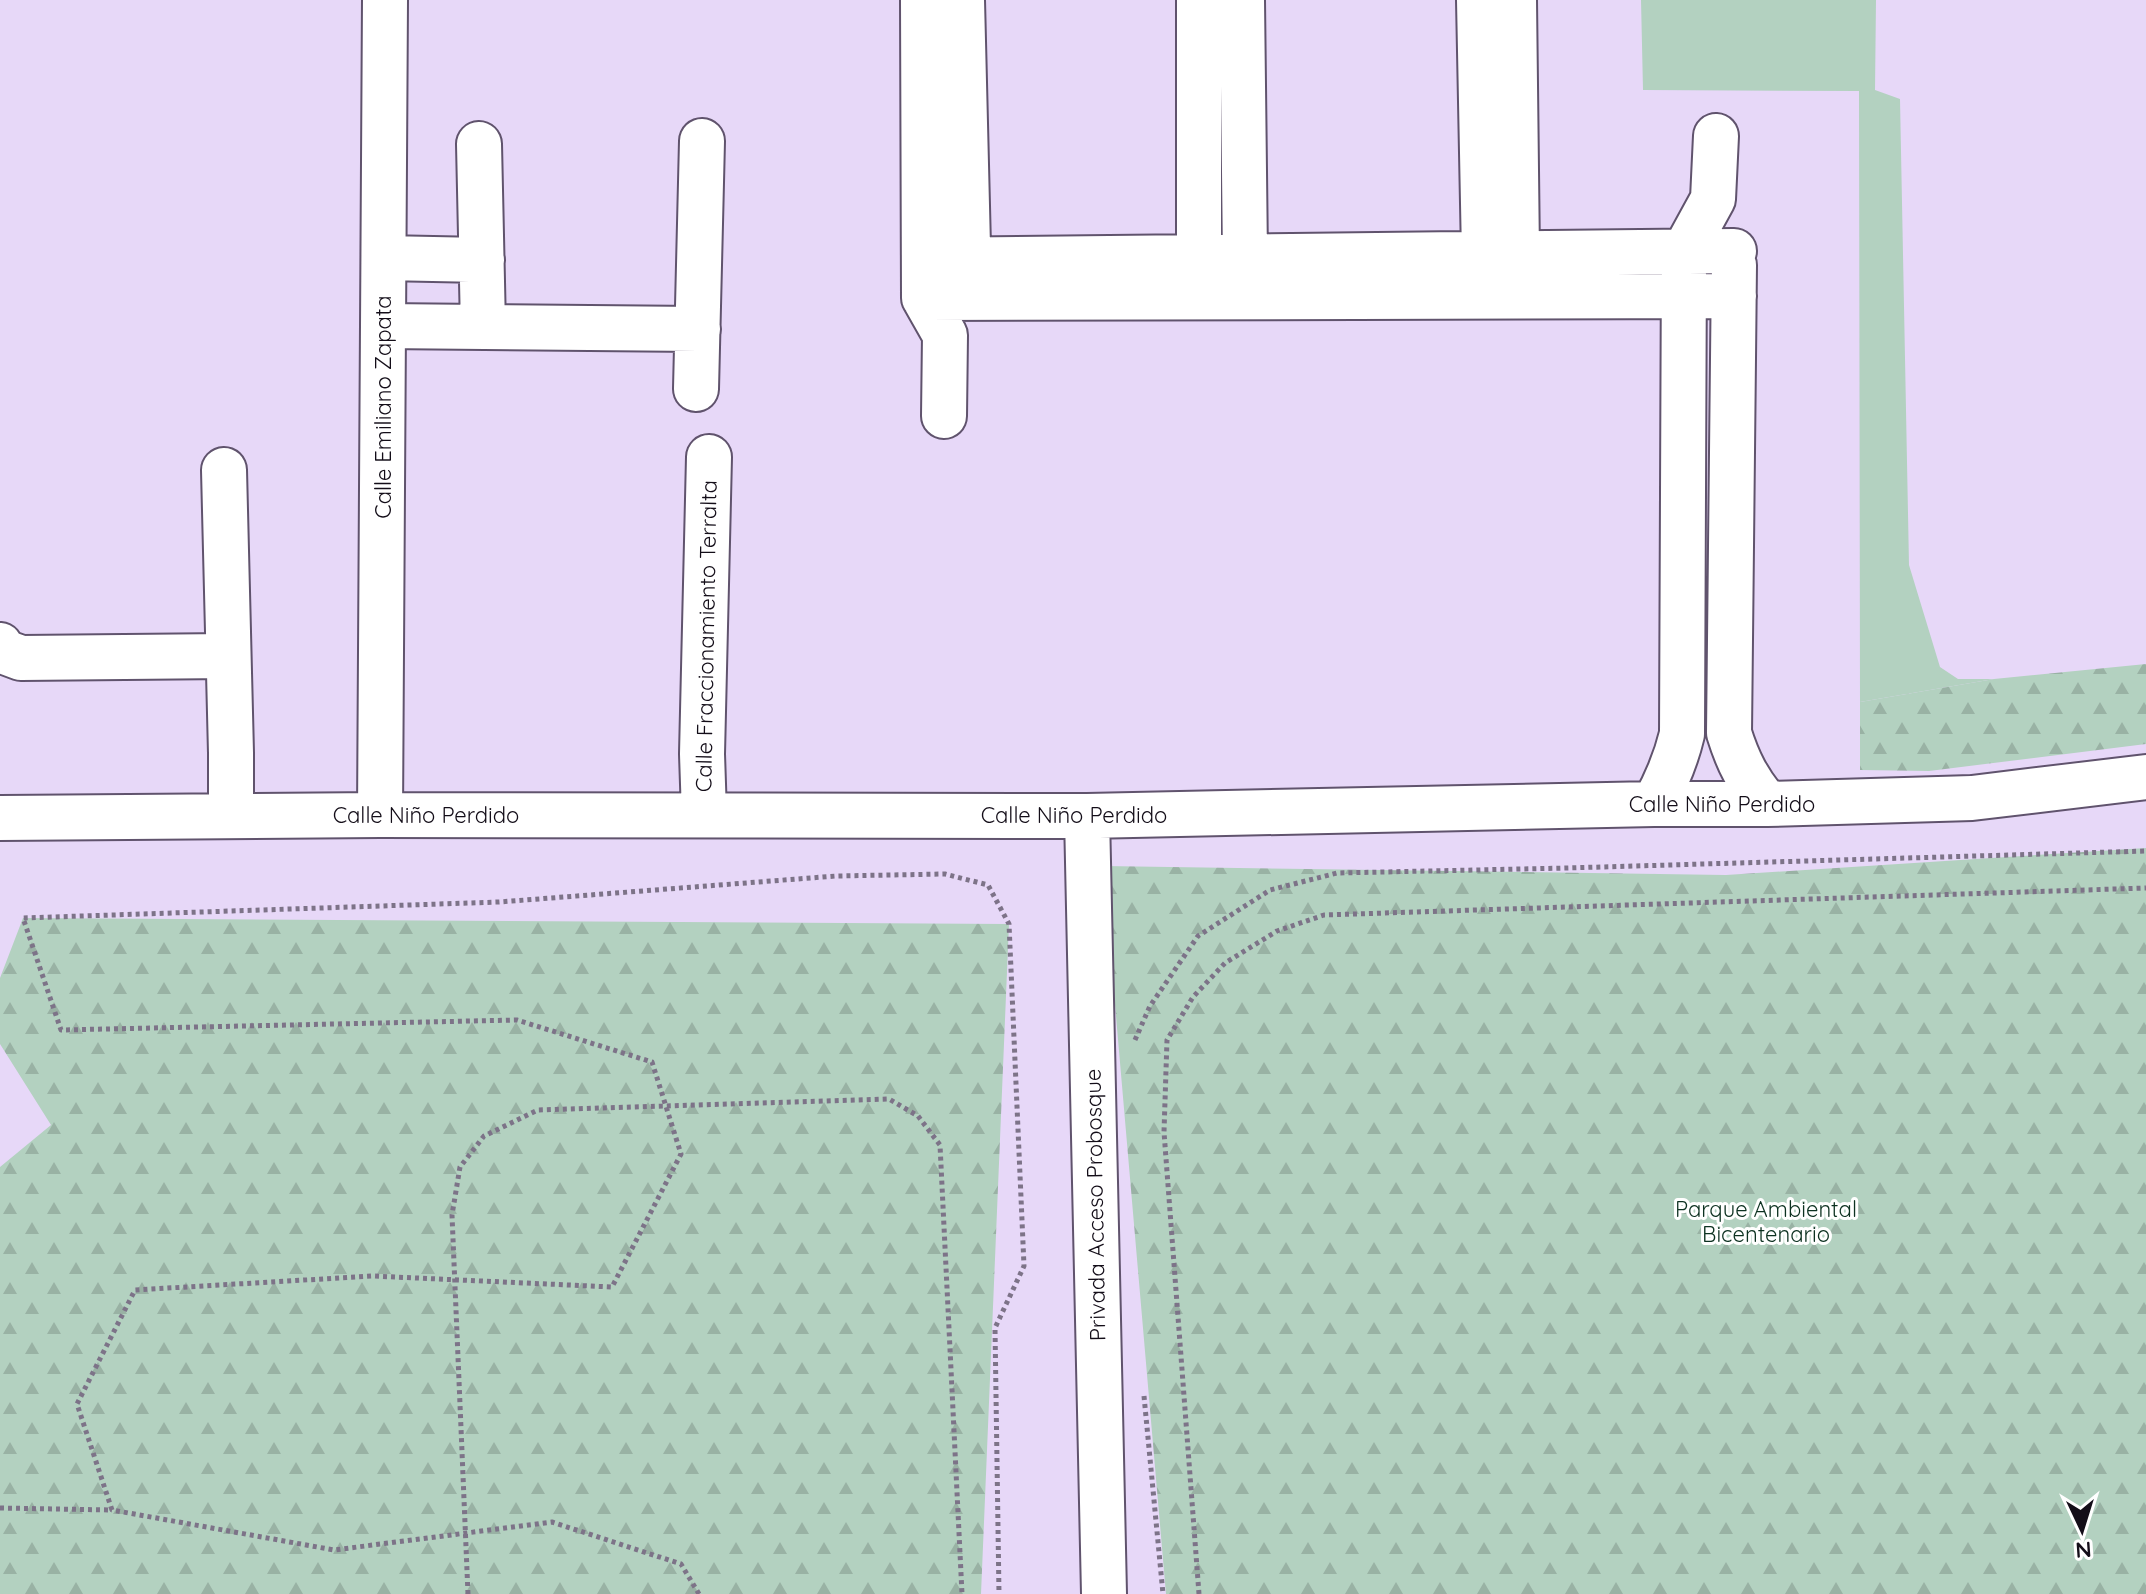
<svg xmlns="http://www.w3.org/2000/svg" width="2146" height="1594" viewBox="0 0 2146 1594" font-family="Quicksand,sans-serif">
<defs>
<pattern id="forest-firs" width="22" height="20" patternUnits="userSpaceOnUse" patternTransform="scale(2)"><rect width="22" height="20" fill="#b3d1c0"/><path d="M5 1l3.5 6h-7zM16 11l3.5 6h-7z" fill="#99b2a4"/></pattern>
</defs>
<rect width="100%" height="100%" fill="#e7d8f8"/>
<path fill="#b3d1c0" d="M1641 0H1876L1875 90 1900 99 1909 565 1940 667 1958 679H1994L1860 702 1859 91 1643 90Z"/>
<path fill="url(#forest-firs)" d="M2146 664V744L1929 771 1860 770V702L1994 679Z
M2146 848V1594H1166L1103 866 1726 875Z
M23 918 1009 924 981 1594H0V1167L51 1125 0 1044V978Z"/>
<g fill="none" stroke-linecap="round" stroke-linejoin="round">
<defs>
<path id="minor" d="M923 0 924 298 945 335 944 416
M962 0 969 288
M1242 0 1245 257
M1479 0 1484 254
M1514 0 1517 254
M479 144 483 327
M1199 257V0
M384 258 482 260
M925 260 1734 251
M1734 265 1729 733C1738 762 1748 781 1767 804
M924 298 1734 296
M383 326 698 329
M696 389 702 141
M224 470 231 753V816
M0 645 2 651 21 658 228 656
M1654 804C1667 781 1676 759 1682 734L1684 252 1713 199 1716 136
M704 814 702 754 709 457
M380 815 385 0
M1087 816 1104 1594
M0 818 380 815 1087 816 1654 804H1767L1972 798 2146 777"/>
</defs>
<use href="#minor" stroke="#60536d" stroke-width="48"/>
<path stroke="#7d7388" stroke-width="5" stroke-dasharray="4 4" stroke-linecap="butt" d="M1135 1040 1150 1006 1198 936 1270 890 1337 873 1567 868 2146 851
M1144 1396 1163 1594
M0 1508 112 1510
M468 1594 452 1215 460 1167 484 1136 538 1110 889 1099 918 1116 940 1145 962 1594
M699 1594 681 1564 552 1522 334 1550 112 1510 77 1404 135 1290 373 1276 612 1287 681 1154 652 1062 517 1020 61 1030 23 918 499 902 836 876 945 874 988 885 1009 924 1024 1266 995 1328 999 1594
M1199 1594 1164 1132 1167 1040 1193 997 1225 963 1277 931 1324 915 2146 888"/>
<use href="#minor" stroke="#fff" stroke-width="44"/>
</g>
<g text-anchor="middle" stroke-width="6" stroke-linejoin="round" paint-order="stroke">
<g font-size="22" fill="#130d18" stroke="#fff">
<text transform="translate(383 407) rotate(-90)" y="8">Calle Emiliano Zapata</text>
<text transform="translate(706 636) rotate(-89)" y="8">Calle Fraccionamiento Terralta</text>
<text x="1722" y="812">Calle Niño Perdido</text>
<text x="426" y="823">Calle Niño Perdido</text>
<text x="1074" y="823">Calle Niño Perdido</text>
<text transform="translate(1095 1205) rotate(-91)" y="8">Privada Acceso Probosque</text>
</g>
<g font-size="22" fill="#0c3120" stroke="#fff">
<text x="1766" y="1217">Parque Ambiental<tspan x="1766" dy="25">Bicentenario</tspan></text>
</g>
</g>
<g transform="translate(2082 1530) rotate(176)" stroke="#ffffff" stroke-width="6" paint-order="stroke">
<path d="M0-6L14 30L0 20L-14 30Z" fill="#130d18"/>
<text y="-12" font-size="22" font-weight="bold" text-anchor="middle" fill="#130d18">N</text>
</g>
</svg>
